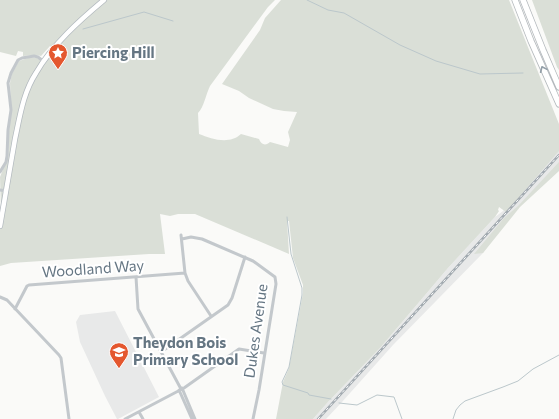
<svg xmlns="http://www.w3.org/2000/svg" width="559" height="419" viewBox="0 0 559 419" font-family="Commissioner,sans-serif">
<rect width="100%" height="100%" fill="#fafaf8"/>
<path fill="#e8e9e9" d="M559 145V170L510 215 483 253 393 345 342 402 326 419H313L328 402 380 348 426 294 448 268 495 217 503 211 509 202Z
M115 311 159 397 118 419H117L105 396 80 342 76 322 80 315Z"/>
<path fill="#dadfd7" d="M0 0H275L268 7 210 86C206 94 204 107 198 113L199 134C212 139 229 145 241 134L259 139C261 145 266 146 270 142L288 147 290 140 288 132 297 112 284 111 273 109 249 98 239 91 222 84 260 30 265 18 281 0H509L559 124V151L506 212 499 207 498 210 499 211 495 217 448 268 426 294 380 348 328 402 313 419H276L283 382 289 368 303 293V285L293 258 289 221H287L289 254 195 214H178L170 216 160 214 165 254H149L11 263 0 266V218L1 210 0 177 8 156 9 131 11 110 10 83 12 73 19 61 31 57 47 60 54 50 50 46 41 56 36 55 23 56V52L18 51 16 56 0 52Z
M532 0H559V70L557 67Z
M559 162V171L520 207 483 253 474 254 504 218 518 206Z"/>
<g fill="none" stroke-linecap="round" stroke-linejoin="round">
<path stroke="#bbc7cb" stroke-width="1" d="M307 0 328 10 344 13 400 45 436 61 480 74 523 73
M83 29 144 12 173 21
M287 217 291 254 302 288V295L289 367 282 382 283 385 308 393 309 395 331 399
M339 403 357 405 377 395 394 397 402 419
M453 419 456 410 460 405 465 401 503 387 518 381 533 369 559 355"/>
<defs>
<path id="secondary" d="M0 226C5 197 10 168 15 139 20 116 23 93 36 73 52 45 80 20 104 0"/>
<path id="highway" d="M515 0 531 41 559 104
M523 0 543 50 559 87"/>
</defs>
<use href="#secondary" stroke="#b3babf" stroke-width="6"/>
<use href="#highway" stroke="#b4b9bd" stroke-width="7"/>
<path stroke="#c3c8cc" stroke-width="3" d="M0 172 6 162 7 156 8 130 11 110 8 83 11 73 18 60 22 58 34 56 38 57 43 61
M0 190 6 191
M181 235 185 273 188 281 211 316
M182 239 191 237 202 239 253 261 275 277 276 284 259 390 253 419
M136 277 138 309 181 389
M0 297 7 300 59 355 61 358 69 419
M15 309 27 286 29 285 185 273
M161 352 228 305 232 298 245 257
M182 388 195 419
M179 390 192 419
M139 412 143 419
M125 419 184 388 239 349 264 353"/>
<use href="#secondary" stroke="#fff" stroke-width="4.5"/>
<use href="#highway" stroke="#fff" stroke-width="5.5"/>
<defs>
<path id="rail" d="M318 419 559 155"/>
</defs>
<use href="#rail" stroke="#a2aab0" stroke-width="2.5"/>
<use href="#rail" stroke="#fff" stroke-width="1" stroke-dasharray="3" stroke-linecap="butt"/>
</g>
<defs><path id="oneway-chevron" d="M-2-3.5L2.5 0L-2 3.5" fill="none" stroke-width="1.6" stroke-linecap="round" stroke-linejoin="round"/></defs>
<use stroke="#939fa8" href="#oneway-chevron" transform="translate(543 69) rotate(-114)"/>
<defs>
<symbol id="sight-pin" viewBox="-11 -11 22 30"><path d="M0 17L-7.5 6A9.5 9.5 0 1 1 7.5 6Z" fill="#e4572e" stroke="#fff"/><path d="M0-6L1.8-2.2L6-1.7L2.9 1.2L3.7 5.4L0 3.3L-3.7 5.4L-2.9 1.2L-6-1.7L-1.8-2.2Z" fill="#fff"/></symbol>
<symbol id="school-pin" viewBox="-11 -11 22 30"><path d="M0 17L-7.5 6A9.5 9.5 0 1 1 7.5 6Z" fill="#e4572e" stroke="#fff"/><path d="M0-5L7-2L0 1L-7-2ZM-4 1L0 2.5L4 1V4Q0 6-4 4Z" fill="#fff"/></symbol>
</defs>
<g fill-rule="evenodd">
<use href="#sight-pin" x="47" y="42" width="22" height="30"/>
<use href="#school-pin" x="108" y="341" width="22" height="30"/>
</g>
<g text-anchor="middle" stroke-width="4" stroke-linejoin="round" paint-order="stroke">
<g font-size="15" font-weight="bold" fill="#657683" stroke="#fff" text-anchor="start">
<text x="72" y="58">Piercing Hill</text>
<text x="133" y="348">Theydon Bois<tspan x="133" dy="17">Primary School</tspan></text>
</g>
<g font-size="15" fill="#657683" stroke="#fff">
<text transform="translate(93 269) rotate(-4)" y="5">Woodland Way</text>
<text transform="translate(256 331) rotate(-82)" y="5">Dukes Avenue</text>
</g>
</g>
</svg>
